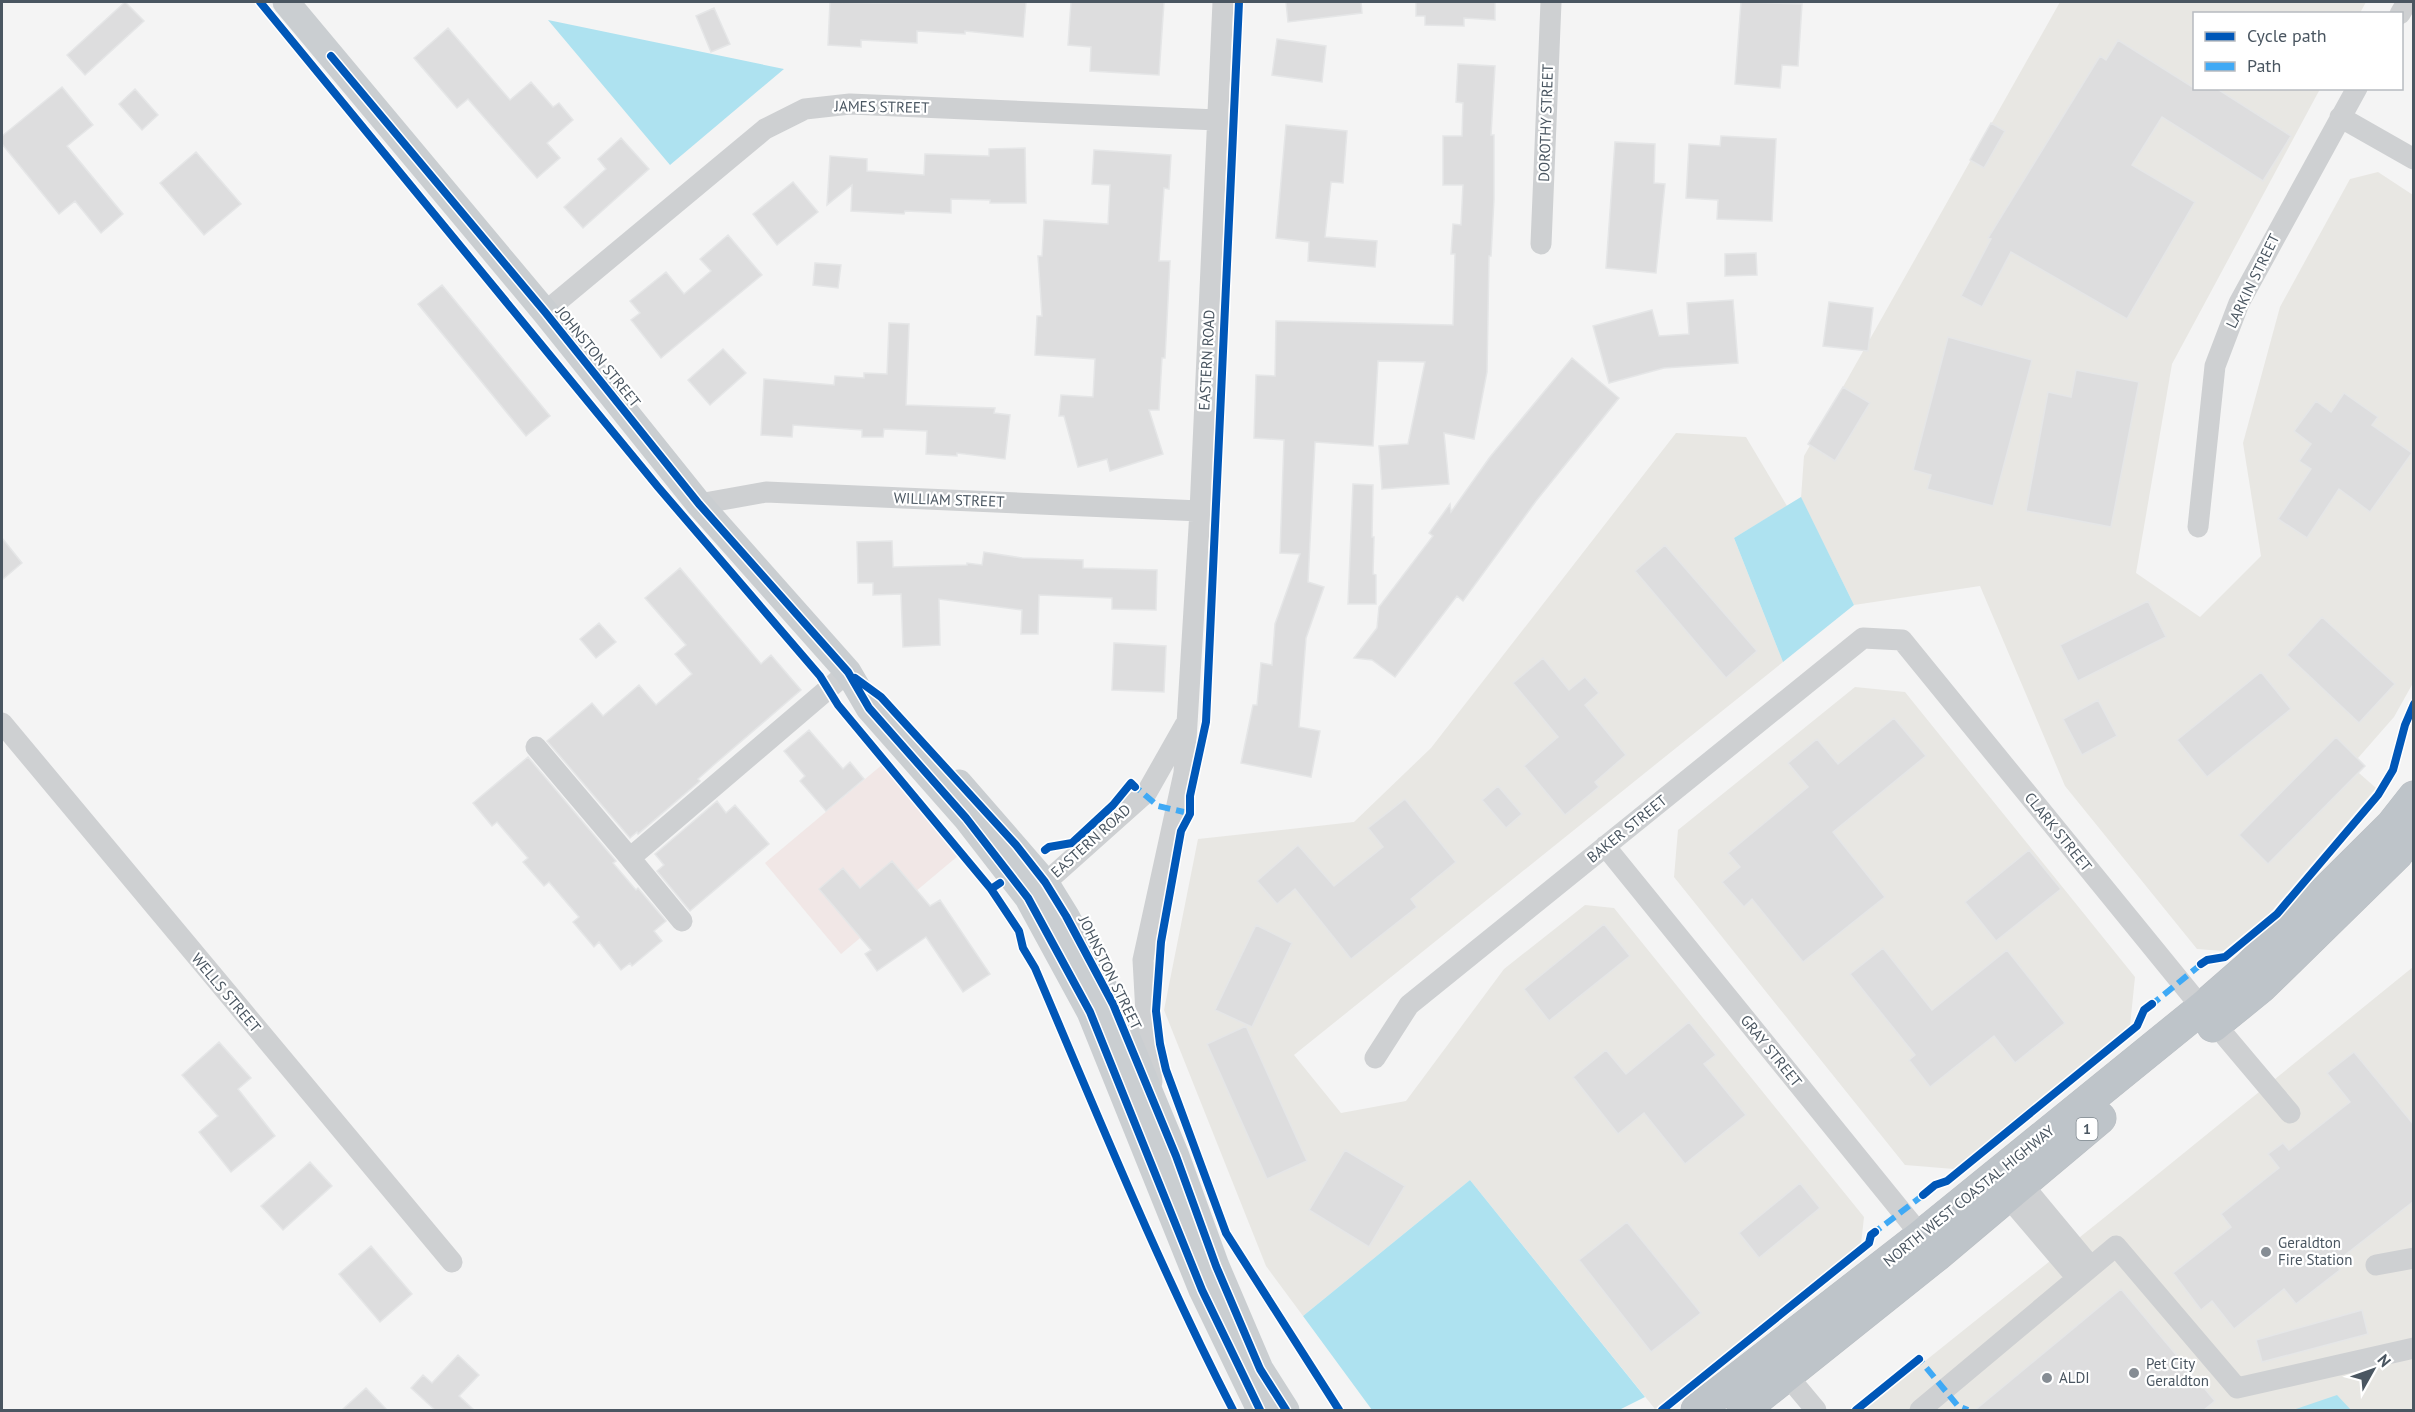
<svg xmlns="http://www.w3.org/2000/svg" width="2415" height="1412" viewBox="0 0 2415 1412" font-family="'PT Sans',sans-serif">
<rect width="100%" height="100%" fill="#f4f4f4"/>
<path fill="#e8e7e3" d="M2060 2H2366L2360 13 2194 14V88L2320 89 2172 364 2136 573 2200 617 2261 556 2243 443 2280 307 2350 179 2378 172 2413 195V683L2394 717 2351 766 2376 788 2270 913 2223 951 2197 949 2065 786 1980 586 1854 605 1801 498 1804 456Z
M1676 433 1746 437 1787 506 1734 538 1783 662 1294 1055 1341 1113 1406 1101 1504 969 1585 905 1614 908 1864 1217 1861 1244 1655 1409 1470 1180 1303 1316 1266 1266 1164 1010 1198 839 1354 822 1431 748Z
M1855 687 1905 692 2135 977 2130 1026 1954 1169 1905 1165 1674 877 1678 830Z
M2413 967V1410H1864L2105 1217Z"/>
<path fill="#f1e7e6" d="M883 764 959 855 841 954 765 863Z"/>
<path fill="#aee2f0" d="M548 20 784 69 670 165Z
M1801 497 1854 605 1783 662 1734 538Z
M1470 1180 1645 1397 1619 1410H1372L1303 1316Z
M2337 1395 2351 1410H2293Z"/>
<path fill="#ddddde" stroke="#e5e6e7" stroke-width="1.5" d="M125 2 144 21 85 75 67 55Z
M830 2 875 3 1026 2 1023 37 965 31V34L917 31V43L861 40V47L828 45Z
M1071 2H1164L1159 75 1090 71 1091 47 1068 45Z
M1286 2H1361L1362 13 1288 22Z
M1416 2H1495V20L1464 18V26L1425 25V16H1416Z
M1741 2 1802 4 1798 66 1782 65 1780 88 1735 84Z
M714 8 730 44 711 52 696 16Z
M448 28 510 100 531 82 553 107 559 103 573 120 547 143 560 158 537 178 468 99 457 108 414 58Z
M1277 39 1326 46 1322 82 1272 75Z
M2118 40 2194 88H2216L2291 136 2263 181 2162 117 2132 165 2195 202 2127 319 2011 252 1982 307 1961 296 1991 239 1988 238 2100 56 2106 60Z
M1458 64 1495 66 1491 135H1494V199L1491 256H1489L1487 372 1474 439 1444 433 1449 484 1382 489 1379 446 1408 444 1425 362 1378 361 1373 446 1315 442 1308 582 1324 587 1306 638 1299 727 1320 731 1311 777 1241 763 1253 705H1257L1261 663 1272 665 1275 624 1300 554 1280 553 1284 440 1254 438 1256 375 1275 376 1276 321 1453 325 1455 254H1451L1453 224 1461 225 1463 185H1443V136H1462L1463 103 1456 102Z
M62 87 93 125 67 146 123 214 101 233 75 201 59 214 2 144V136Z
M135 89 158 115 142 130 119 104Z
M1991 123 2005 131 1984 168 1970 160Z
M1286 125 1347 131 1343 183 1331 182 1325 237 1377 241 1375 267 1308 261 1309 242 1276 238Z
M1721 136 1776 139 1772 221 1717 219 1718 200 1686 198 1689 144 1720 146Z
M621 138 649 169 583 228 564 207 606 169 598 159Z
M1615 142 1655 144 1654 183 1665 184 1656 273 1606 268Z
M1025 148 1026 203H990V200L951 199V213L905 211 904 214 851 211 852 185 827 205 830 156 867 159V171L924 175 925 154 989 156V149Z
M1094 150 1171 155 1169 189 1164 188 1159 261H1170L1165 358H1162L1159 410H1149L1163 454 1110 471 1107 459 1078 467 1064 416H1059L1061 395 1093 397 1095 359 1035 355 1037 316H1042L1038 256H1042L1044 220 1108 224 1110 185 1092 184Z
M196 152 241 204 204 235 160 183Z
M793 182 818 212 777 245 753 214Z
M728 235 762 275 661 358 631 320 640 313 630 301 666 272 684 294 711 271 700 259Z
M1756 253 1757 275 1725 276V254Z
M815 263 841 265 838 288 813 285Z
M442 285 550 416 526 436 418 304Z
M1733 300 1738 363 1664 368 1609 383 1593 326 1652 310 1659 336 1689 334 1687 303Z
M1829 302 1873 308 1868 351 1823 346Z
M889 323 909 324 906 405 995 408 994 413 1010 415 1005 459 957 453V456L926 454 927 431 884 429 883 437H862V430L793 425 792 437 761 435 764 379 834 385 835 376 864 378V373L887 374Z
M1948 337 2032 360 1993 506 1927 489 1931 475 1913 470Z
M723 349 746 373 710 405 688 380Z
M1572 358 1619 398 1536 501 1463 601 1457 596 1395 677 1372 660 1354 658 1377 628 1379 607 1433 536 1429 533 1450 504 1451 512 1490 457Z
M2076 370 2139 382 2111 527 2026 511 2048 392 2071 397Z
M1843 387 1870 403 1835 461 1808 444Z
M2344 393 2378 417 2372 425 2412 453 2370 512 2339 489 2307 538 2278 519 2311 469 2299 461 2311 444 2294 431 2316 401 2331 412Z
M1353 484 1373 485 1372 537H1374L1373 574 1376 575V604H1348Z
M2 538 22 563 2 580Z
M892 541 893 567 967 565V563L982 565 984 552 1022 558 1083 560V568L1157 570 1156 610 1112 609V598L1039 595 1038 634H1021L1022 610 939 599 940 645 903 647 901 594 873 595V583H858L857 542Z
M1665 545 1757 651 1726 678 1635 571Z
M680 568 761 664 771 655 801 690 716 763 698 779 700 781 638 834 637 832 630 838 547 741 592 703 603 716 639 685 656 705 692 674 675 654 686 645 645 598Z
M2148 601 2166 637 2078 681 2060 645Z
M2322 617 2395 684 2359 723 2287 655Z
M599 623 616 642 596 658 580 639Z
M1114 643 1166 646 1164 692 1112 690Z
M1543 658 1569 690 1585 677 1599 693 1585 705 1626 755 1595 782 1599 787 1565 815 1524 766 1558 737 1513 683Z
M2261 672 2291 709 2207 777 2177 740Z
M2098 700 2117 736 2082 755 2063 719Z
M1894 718 1926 756 1833 832 1885 897 1803 962 1752 899 1744 907 1722 882 1740 867 1728 853 1808 787 1788 763 1817 739 1838 764Z
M809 730 843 769 850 762 864 779 826 811 800 781 805 776 784 751Z
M2336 737 2365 766 2268 864 2239 835Z
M528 757 616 861 613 863 636 890 638 888 666 921 654 931 662 941 632 966 630 963 621 970 599 942 594 947 573 922 579 917 549 882 544 886 523 862 528 858 497 822 492 826 473 803Z
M1498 786 1522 814 1506 828 1482 800Z
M1405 799 1456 862 1411 899 1417 907 1351 959 1295 889 1277 904 1257 881 1298 845 1334 886 1383 847 1368 828Z
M717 801 726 813 735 805 769 844 690 911 657 871 664 865 655 854Z
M2029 850 2061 889 1996 941 1965 902Z
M892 861 930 906 940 900 990 974 963 992 926 937 877 971 865 954 871 950 819 889 843 868 860 888Z
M1604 924 1630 956 1549 1021 1524 989Z
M1256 925 1292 943 1252 1027 1215 1010Z
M1883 948 1932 1010 2007 950 2065 1023 2015 1063 1994 1036 1930 1087 1909 1060 1915 1055 1850 974Z
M1689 1022 1716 1055 1704 1064 1746 1115 1685 1164 1644 1113 1618 1134 1573 1077 1606 1050 1626 1074Z
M1246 1026 1307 1161 1267 1179 1207 1044Z
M219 1042 251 1078 238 1089 275 1136 231 1172 199 1132 218 1116 182 1075Z
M2354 1052 2414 1125V1201L2335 1263 2340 1270 2296 1304 2284 1289 2234 1329 2212 1301 2201 1310 2173 1273 2231 1227 2221 1214 2279 1168 2268 1154 2283 1143 2289 1150 2350 1102 2327 1073Z
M1345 1150 1405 1186 1369 1247 1309 1210Z
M310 1162 332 1186 283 1230 261 1206Z
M1800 1183 1820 1208 1759 1258 1739 1233Z
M1627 1222 1701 1313 1651 1352 1579 1260Z
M371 1246 412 1294 380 1322 339 1274Z
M2121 1289 2215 1401 2204 1410H1975Z
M2362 1310 2368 1334 2262 1362 2256 1340Z
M458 1355 479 1375 459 1396 474 1410H435L411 1388 423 1375 432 1383Z
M366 1388 387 1410H342Z"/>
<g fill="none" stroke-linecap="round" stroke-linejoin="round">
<defs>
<path id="highway" d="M2213 1026 2261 987 2397 854 2414 830
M1697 1410 1921 1236 2202 1008 2249 967 2392 825 2414 797
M1743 1410 1937 1255 2100 1118"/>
</defs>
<use href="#highway" stroke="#b9bec3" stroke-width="33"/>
<path stroke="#ced0d2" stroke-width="21" d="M2400 14 2407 2
M2340 117 2414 159
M1541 244 1551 2
M545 312 765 129 805 109 850 104 1217 120
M699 504 766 492 1200 511
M2198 527 2215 366 2239 303 2357 88
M2 723 452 1262
M536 747 630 858
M1605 846 1928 1244
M1035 892 1147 792 1185 725
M682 921 630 858 848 672
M1375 1058 1409 1005 1863 638 1902 640 2215 1024 2290 1113
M1152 1082 1148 1049 1143 960 1184 773 1200 511 1223 2
M2022 1184 2091 1267
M2007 1196 2077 1278
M2376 1265 2414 1258
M1780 1367 1816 1410
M1920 1410 2116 1246 2237 1388 2414 1348"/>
<path stroke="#caced1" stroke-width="27" d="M286 2 545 312 699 504 848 672 869 708 966 818 1028 898 1090 1012 1202 1290 1260 1410
M959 783 1045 882 1066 916 1113 1004 1176 1156 1216 1266 1260 1369 1286 1410"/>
<use href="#highway" stroke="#bec4c9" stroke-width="32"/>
<path stroke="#3fa9f5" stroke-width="6" stroke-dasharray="12 6" stroke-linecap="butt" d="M1131 783 1158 806 1184 812
M2150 1006 2205 961
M1871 1235 1926 1193
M1914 1363 1919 1359 1958 1406 1968 1410"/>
<defs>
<path id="cycleway" d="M260 2 658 487 820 676 838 705 991 889
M1239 2 1206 722 1190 796V814L1181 831 1161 942 1156 1011 1160 1044 1166 1070 1226 1233 1339 1410
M331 56 545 312 699 504 848 672 869 708 966 818 1028 898 1090 1012 1202 1290 1260 1410
M855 678 881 697 1016 845 1045 882 1066 916 1113 1004 1176 1156 1216 1266 1260 1369 1286 1410
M1045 850 1049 847 1072 843 1113 805 1131 783 1135 787
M1000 883 991 889 1019 931 1023 948 1035 968C1098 1116 1159 1267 1233 1410
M2201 964 2207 960 2225 957 2277 914 2378 795 2393 770 2405 725 2414 704
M1923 1195 1935 1185 1947 1181 2137 1026 2144 1010 2152 1004
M1662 1410 1869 1243 1871 1235 1875 1232
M1856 1410 1919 1359"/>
</defs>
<use href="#cycleway" stroke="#fff" stroke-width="11"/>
<use href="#cycleway" stroke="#0057b8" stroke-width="8"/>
</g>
<g fill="#868d94" stroke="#fff" stroke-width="2">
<circle cx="2266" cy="1252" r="6"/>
<circle cx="2134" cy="1373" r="6"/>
<circle cx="2047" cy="1378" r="6"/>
</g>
<g text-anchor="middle" stroke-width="4.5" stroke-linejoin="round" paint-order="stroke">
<rect fill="#fff" stroke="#808990" stroke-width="1.5" x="2076.5" y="1118" width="21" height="22" rx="4.5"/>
<g font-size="14" font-weight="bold" fill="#4a5661">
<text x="2087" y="1134">1</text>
</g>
<g font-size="15" fill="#4a5661" stroke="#fff">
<text transform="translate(882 107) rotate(1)" y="5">JAMES STREET</text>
<text transform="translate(1546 123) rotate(-88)" y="5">DOROTHY STREET</text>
<text transform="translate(2253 281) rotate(-64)" y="5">LARKIN STREET</text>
<text transform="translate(598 357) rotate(51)" y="5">JOHNSTON STREET</text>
<text transform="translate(1207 360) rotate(-87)" y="5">EASTERN ROAD</text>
<text transform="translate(949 500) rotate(2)" y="5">WILLIAM STREET</text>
<text transform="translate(1627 829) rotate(-39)" y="5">BAKER STREET</text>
<text transform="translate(2058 832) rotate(51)" y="5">CLARK STREET</text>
<text transform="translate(1091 841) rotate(-42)" y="5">EASTERN ROAD</text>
<text transform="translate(1110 973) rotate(64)" y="5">JOHNSTON STREET</text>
<text transform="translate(226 993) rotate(50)" y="5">WELLS STREET</text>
<text transform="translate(1771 1051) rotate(51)" y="5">GRAY STREET</text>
<text transform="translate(1969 1196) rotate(-39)" y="5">NORTH WEST COASTAL HIGHWAY</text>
</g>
<g font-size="15" fill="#4a5661" stroke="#fff" text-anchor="start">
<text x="2278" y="1248">Geraldton<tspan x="2278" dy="17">Fire Station</tspan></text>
<text x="2146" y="1369">Pet City<tspan x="2146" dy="17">Geraldton</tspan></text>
<text x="2059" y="1383">ALDI</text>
</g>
</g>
<rect width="2415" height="1412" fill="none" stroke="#4a5661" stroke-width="6"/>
<rect x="2193" y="12" width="210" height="78" fill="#ffffff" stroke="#b7bbc0" stroke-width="1.5"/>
<rect x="2205" y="32" width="30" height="9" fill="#0057b8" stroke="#b7bbc0" stroke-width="1.5"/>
<text x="2247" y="42" font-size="18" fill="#4a5661">Cycle path</text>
<rect x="2205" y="62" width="30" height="9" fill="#3fa9f5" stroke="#b7bbc0" stroke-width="1.5"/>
<text x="2247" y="72" font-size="18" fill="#4a5661">Path</text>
<g transform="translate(2373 1370) rotate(50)" stroke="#ffffff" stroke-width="4.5" paint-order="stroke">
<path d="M0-4.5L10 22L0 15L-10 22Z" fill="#4a5661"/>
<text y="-9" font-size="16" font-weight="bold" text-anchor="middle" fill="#4a5661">N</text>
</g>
</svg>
